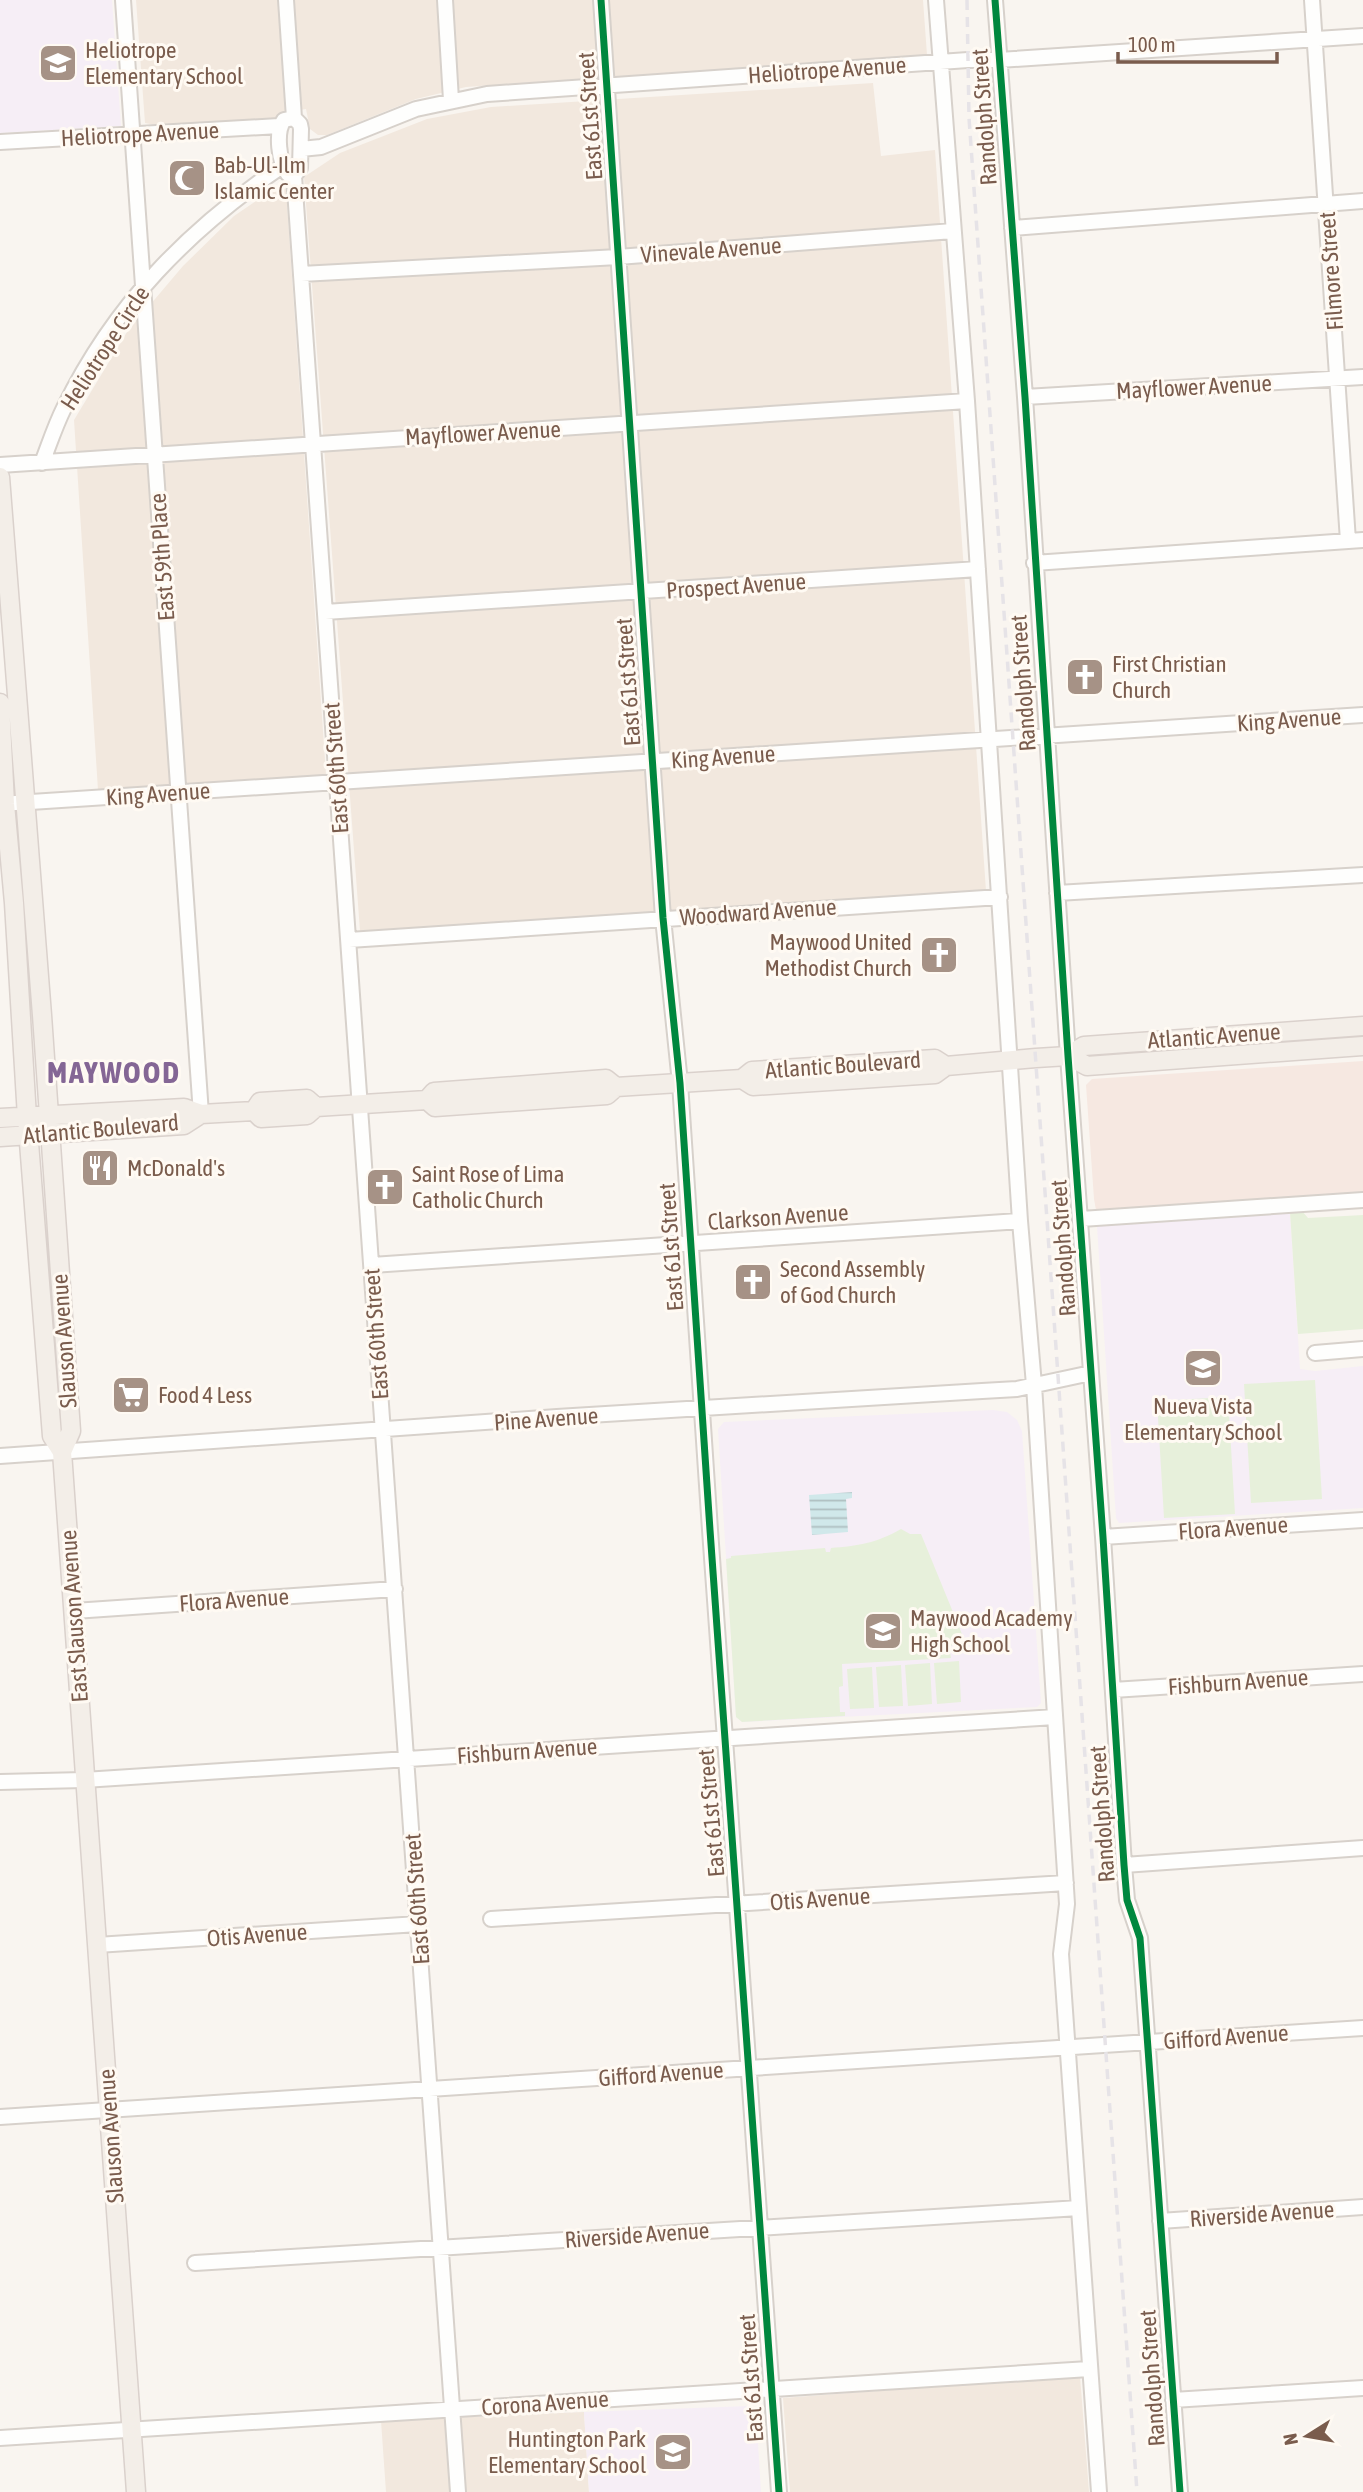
<svg xmlns="http://www.w3.org/2000/svg" width="1363" height="2492" viewBox="0 0 1363 2492" font-family="'Asap Condensed',sans-serif">
<defs>
<pattern id="water-rules" width="6" height="5" patternUnits="userSpaceOnUse" patternTransform="scale(1.75)"><rect width="6" height="5" fill="#d0e8ea"/><path d="M0 2.5h6" fill="none" stroke="#aebfc0"/></pattern>
</defs>
<rect width="100%" height="100%" fill="#f9f5f0"/>
<path fill="#f2e8de" d="M136 0H923L927 55 466 87 416 99 327 135H318L310 129 306 109 285 112 275 119 155 125 145 123Z
M873 83 881 156 935 150 986 891 360 931 304 177 340 153 427 119 491 107Z
M278 186 286 189 326 775 98 790 74 420 127 332 183 266 234 216Z
M1080 2376 1089 2492H790L783 2398Z
M584 2412 589 2492H386L381 2421Z"/>
<path fill="#f6e8e1" d="M1363 1061V1194L1096 1210 1094 1199 1086 1085 1092 1079Z"/>
<path fill="#f6eef6" d="M0 0H112L121 126 0 133Z
M1290 1212 1300 1369 1315 1371 1363 1366V1508L1119 1523 1116 1518 1097 1226Z
M993 1410 1007 1412 1017 1420 1022 1431 1041 1703 1037 1707 743 1722 736 1717 718 1429 724 1422Z
M750 2406 756 2411 761 2492H589L584 2412Z"/>
<path fill="#e7f0db" d="M1302 1211 1308 1218 1363 1215V1329L1298 1334 1290 1212Z
M1315 1380 1322 1499 1251 1503 1244 1384Z
M1228 1397 1235 1514 1164 1518 1157 1401Z
M901 1529 910 1534H921L964 1639 949 1647 951 1658 842 1664 843 1686 839 1687 840 1712H845V1716L742 1722 736 1717 726 1559 731 1558V1556L825 1548 826 1552H830L831 1548C857 1546 877 1543 901 1529Z
M959 1661 961 1702 937 1704 934 1663Z
M930 1663 932 1704 908 1706 905 1665Z
M901 1665 903 1706 879 1707 876 1667Z
M872 1667 874 1708 850 1709 847 1669Z"/>
<path fill="url(#water-rules)" d="M852 1492V1498L846 1499 848 1532 812 1535 809 1495Z"/>
<g fill="none" stroke-linecap="round" stroke-linejoin="round">
<defs>
<path id="minor" d="M123 0 201 1114
M286 0 294 118 300 124 301 129 300 168 294 176 288 174C279 163 275 132 284 120L294 118
M445 0 451 100
M601 0 663 918 680 1083 710 1530 779 2492
M936 0 967 401 1020 1221 1034 1385 1067 1904 1061 1954 1099 2492
M995 0 1025 397 1068 1056 1103 1537 1124 1865 1127 1900 1140 1938 1180 2492
M1312 0 1348 541
M0 142 279 126
M301 149 321 147 416 109 487 94 968 60H999L1363 36
M294 176 458 2492
M1012 228 1363 201
M301 274 618 257 953 231
M1025 397 1363 377
M42 463C49 445 55 426 64 408 114 305 188 230 282 166
M0 465 967 401
M1034 563 1363 540
M325 612 978 569
M0 804 1363 715
M1057 893 1363 875
M349 940 1000 897
M1081 1219 1363 1200
M372 1265 1020 1221
M1315 1353 1363 1349
M0 1456 557 1417 982 1391 1017 1389 1091 1373
M1103 1537 1363 1520
M74 1611 395 1589
M1113 1690 1363 1674
M0 1782 84 1780 1055 1717
M1124 1865 1363 1848
M491 1919 1066 1883
M97 1945 418 1924
M0 2117 1363 2028
M1160 2221 1363 2207
M195 2263 1079 2208
M1173 2400 1363 2388
M0 2438 1089 2369"/>
<path id="major" d="M0 477 42 1015 71 1431 62 1452 136 2492
M0 703 5 804 14 903 27 1117 52 1436 62 1452
M1068 1056 1084 1046 1363 1026
M742 1079 752 1071 935 1059 946 1066
M427 1100 435 1107 607 1095 616 1087 742 1079 753 1086 935 1074 946 1066 1036 1058 1068 1056 1087 1066 1363 1046
M254 1111 260 1102 307 1099 316 1107
M0 1118 184 1108 201 1114 254 1111 261 1118 307 1115 316 1107 427 1100 434 1092 606 1079 616 1087
M0 1137 184 1125 201 1114"/>
</defs>
<use href="#minor" stroke="#d7d1cb" stroke-width="18"/>
<use href="#major" stroke="#dad1cc" stroke-width="21"/>
<use href="#minor" stroke="#fefefd" stroke-width="14"/>
<use href="#major" stroke="#f3eee8" stroke-width="18"/>
<path stroke="#e6e3e7" stroke-width="3.5" stroke-dasharray="10 7" stroke-linecap="butt" d="M967 0 969 118 1137 2492"/>
<defs>
<path id="cycleway" d="M601 0 663 918 680 1083 710 1530 779 2492
M995 0 1025 397 1068 1056 1103 1537 1124 1865 1127 1900 1140 1938 1180 2492"/>
</defs>
<use href="#cycleway" stroke="#fffaf3" stroke-width="11"/>
<use href="#cycleway" stroke="#00873e" stroke-width="7"/>
</g>
<defs>
<symbol id="school-square" viewBox="-11 -11 22 22"><rect x="-9" y="-9" width="18" height="18" rx="4" fill="#a69286" stroke="#fffaf3"/><path d="M0-5L7-2L0 1L-7-2ZM-4 1L0 2.5L4 1V4Q0 6-4 4Z" fill="#fff"/></symbol>
<symbol id="mosque-square" viewBox="-11 -11 22 22"><rect x="-9" y="-9" width="18" height="18" rx="4" fill="#a69286" stroke="#fffaf3"/><path d="M3.5-4.9A6 6 0 1 0 3.5 4.9A5 5 0 1 1 3.5-4.9Z" fill="#fff"/></symbol>
<symbol id="church-square" viewBox="-11 -11 22 22"><rect x="-9" y="-9" width="18" height="18" rx="4" fill="#a69286" stroke="#fffaf3"/><path d="M-1.2-6h2.4v3.5h3.3v2.4h-3.3V6h-2.4V-.1h-3.3v-2.4h3.3Z" fill="#fff"/></symbol>
<symbol id="restaurant-square" viewBox="-11 -11 22 22"><rect x="-9" y="-9" width="18" height="18" rx="4" fill="#a69286" stroke="#fffaf3"/><path d="M-5-6h1v4h1v-4h1v4h1v-4h1v5L-1.5 .5V6h-2V.5L-5-1ZM5-6V6H3V1.5H1.5Q1.5-4 5-6Z" fill="#fff"/></symbol>
<symbol id="supermarket-square" viewBox="-11 -11 22 22"><rect x="-9" y="-9" width="18" height="18" rx="4" fill="#a69286" stroke="#fffaf3"/><path d="M-6-5.5h2.5l.6 2H6L4.5 2H-2.5L-4.4-4H-6ZM-1.5 3.2a1.3 1.3 0 1 0 .1 0ZM3 3.2a1.3 1.3 0 1 0 .1 0Z" fill="#fff"/></symbol>
</defs>
<g fill-rule="evenodd">
<use href="#school-square" x="36" y="41" width="44" height="44"/>
<use href="#mosque-square" x="165" y="156" width="44" height="44"/>
<use href="#church-square" x="1063" y="655" width="44" height="44"/>
<use href="#church-square" x="917" y="933" width="44" height="44"/>
<use href="#restaurant-square" x="78" y="1146" width="44" height="44"/>
<use href="#church-square" x="363" y="1165" width="44" height="44"/>
<use href="#church-square" x="731" y="1260" width="44" height="44"/>
<use href="#school-square" x="1181" y="1346" width="44" height="44"/>
<use href="#supermarket-square" x="109" y="1373" width="44" height="44"/>
<use href="#school-square" x="861" y="1609" width="44" height="44"/>
<use href="#school-square" x="651" y="2430" width="44" height="44"/>
</g>
<g text-anchor="middle" stroke-width="6" stroke-linejoin="round" paint-order="stroke">
<g font-size="23" fill="#7a5c4d" stroke="#fffaf3" text-anchor="start">
<text x="85" y="58">Heliotrope<tspan x="85" dy="26">Elementary School</tspan></text>
<text x="214" y="173">Bab-Ul-Ilm<tspan x="214" dy="26">Islamic Center</tspan></text>
<text x="1112" y="672">First Christian<tspan x="1112" dy="26">Church</tspan></text>
<text x="912" y="950" text-anchor="end">Maywood United<tspan x="912" dy="26">Methodist Church</tspan></text>
<text x="127" y="1176">McDonald's</text>
<text x="412" y="1182">Saint Rose of Lima<tspan x="412" dy="26">Catholic Church</tspan></text>
<text x="780" y="1277">Second Assembly<tspan x="780" dy="26">of God Church</tspan></text>
<text x="158" y="1403">Food 4 Less</text>
<text x="1203" y="1414" text-anchor="middle">Nueva Vista<tspan x="1203" dy="26">Elementary School</tspan></text>
<text x="910" y="1626">Maywood Academy<tspan x="910" dy="26">High School</tspan></text>
<text x="646" y="2447" text-anchor="end">Huntington Park<tspan x="646" dy="26">Elementary School</tspan></text>
</g>
<g font-size="23" fill="#7a5c4d" stroke="#fffaf3">
<text transform="translate(827 70) rotate(-4)" y="8">Heliotrope Avenue</text>
<text transform="translate(590 116) rotate(-94)" y="8">East 61st Street</text>
<text transform="translate(984 117) rotate(-94)" y="8">Randolph Street</text>
<text transform="translate(140 134) rotate(-3)" y="8">Heliotrope Avenue</text>
<text transform="translate(711 250) rotate(-4)" y="8">Vinevale Avenue</text>
<text transform="translate(1331 271) rotate(-94)" y="8">Filmore Street</text>
<text transform="translate(105 348) rotate(-57)" y="8">Heliotrope Circle</text>
<text transform="translate(1194 387) rotate(-3)" y="8">Mayflower Avenue</text>
<text transform="translate(483 433) rotate(-3)" y="8">Mayflower Avenue</text>
<text transform="translate(162 557) rotate(-94)" y="8">East 59th Place</text>
<text transform="translate(736 586) rotate(-4)" y="8">Prospect Avenue</text>
<text transform="translate(628 682) rotate(-94)" y="8">East 61st Street</text>
<text transform="translate(1023 683) rotate(-94)" y="8">Randolph Street</text>
<text transform="translate(1289 720) rotate(-4)" y="8">King Avenue</text>
<text transform="translate(723 757) rotate(-4)" y="8">King Avenue</text>
<text transform="translate(336 768) rotate(-94)" y="8">East 60th Street</text>
<text transform="translate(158 794) rotate(-4)" y="8">King Avenue</text>
<text transform="translate(758 912) rotate(-4)" y="8">Woodward Avenue</text>
<text transform="translate(1214 1036) rotate(-4)" y="8">Atlantic Avenue</text>
<text transform="translate(843 1065) rotate(-4)" y="8">Atlantic Boulevard</text>
<text transform="translate(101 1129) rotate(-5)" y="8">Atlantic Boulevard</text>
<text transform="translate(778 1217) rotate(-4)" y="8">Clarkson Avenue</text>
<text transform="translate(671 1247) rotate(-94)" y="8">East 61st Street</text>
<text transform="translate(1063 1248) rotate(-94)" y="8">Randolph Street</text>
<text transform="translate(376 1334) rotate(-94)" y="8">East 60th Street</text>
<text transform="translate(64 1341) rotate(-94)" y="8">Slauson Avenue</text>
<text transform="translate(546 1419) rotate(-4)" y="8">Pine Avenue</text>
<text transform="translate(1233 1528) rotate(-4)" y="8">Flora Avenue</text>
<text transform="translate(234 1600) rotate(-4)" y="8">Flora Avenue</text>
<text transform="translate(74 1616) rotate(-94)" y="8">East Slauson Avenue</text>
<text transform="translate(1238 1682) rotate(-4)" y="8">Fishburn Avenue</text>
<text transform="translate(527 1751) rotate(-4)" y="8">Fishburn Avenue</text>
<text transform="translate(711 1813) rotate(-95)" y="8">East 61st Street</text>
<text transform="translate(1102 1814) rotate(-94)" y="8">Randolph Street</text>
<text transform="translate(417 1899) rotate(-94)" y="8">East 60th Street</text>
<text transform="translate(820 1899) rotate(-4)" y="8">Otis Avenue</text>
<text transform="translate(257 1935) rotate(-4)" y="8">Otis Avenue</text>
<text transform="translate(1226 2037) rotate(-4)" y="8">Gifford Avenue</text>
<text transform="translate(661 2074) rotate(-4)" y="8">Gifford Avenue</text>
<text transform="translate(111 2136) rotate(-94)" y="8">Slauson Avenue</text>
<text transform="translate(1262 2214) rotate(-4)" y="8">Riverside Avenue</text>
<text transform="translate(637 2235) rotate(-4)" y="8">Riverside Avenue</text>
<text transform="translate(751 2378) rotate(-94)" y="8">East 61st Street</text>
<text transform="translate(1152 2378) rotate(-94)" y="8">Randolph Street</text>
<text transform="translate(545 2403) rotate(-4)" y="8">Corona Avenue</text>
</g>
<g font-size="30" font-weight="bold" letter-spacing="2" fill="#846695" stroke="#fffaf3">
<text x="114" y="1083">MAYWOOD</text>
</g>
</g>
<g transform="translate(1307 2436) rotate(259)" stroke="#fffaf3" stroke-width="5" paint-order="stroke">
<path d="M0-5L12 26L0 18L-12 26Z" fill="#7a5c4d"/>
<text y="-10" font-size="19" font-weight="bold" text-anchor="middle" fill="#7a5c4d">N</text>
</g>
<path d="M1118 52v10h159v-10" fill="none" stroke="#7a5c4d" stroke-width="3.5"/>
<text x="1128" y="52" font-size="21" fill="#7a5c4d" stroke="#fffaf3" stroke-width="5" paint-order="stroke">100 m</text>
</svg>
